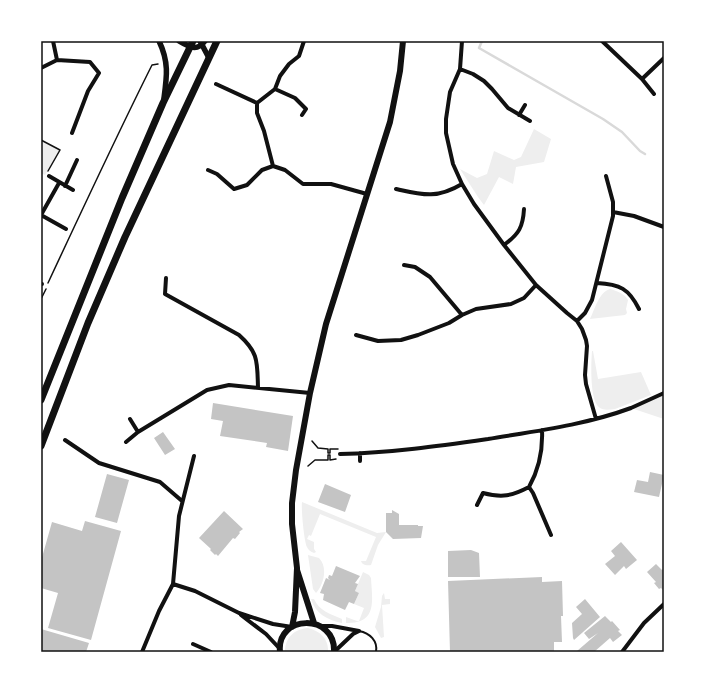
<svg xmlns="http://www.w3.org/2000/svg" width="705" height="693" viewBox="0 0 705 693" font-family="Inter,sans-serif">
<rect width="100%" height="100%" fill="#fff"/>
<path fill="#eee" d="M534 129 551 139 544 162 516 167 513 184 499 177 484 205 478 197 460 169 477 178 487 174 494 151 514 160 521 157Z
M41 140 60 150 45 175 41 173Z
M610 289C617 291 625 294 628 300L626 309 627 313 625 315 590 319C595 309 599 292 610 289Z
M592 351H593L598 379 641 372 651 395 615 409C609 410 601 411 597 405 590 395 591 363 592 351Z
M664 393V419L631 408Z
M302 502 377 533 386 532 378 545 371 565C367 566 362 565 361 561H366L376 537 320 514 311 536 309 535 307 539 314 542V549L316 552 314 553C311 552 308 550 307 547 304 541 301 508 302 502Z
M308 555 319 558C328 567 324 584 316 593L313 589Z
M363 572 369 575 371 578C372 600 378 624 346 623V617L357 621H359L364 608 354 604 359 593 355 591Z
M384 593 385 599H390V604L382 605 384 637 381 638 375 627 381 607 382 596Z
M311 599H314C319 611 331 614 342 619V623C327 620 315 613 311 599Z
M308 628C320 631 329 639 328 652H285C285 638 294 629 308 628Z"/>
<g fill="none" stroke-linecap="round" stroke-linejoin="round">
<path stroke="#d9d9d9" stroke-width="2.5" d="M482 41 479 48 603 119 622 132 640 151 645 154"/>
</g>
<path fill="#c4c4c4" d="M213 403 293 416 288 451 266 447 267 443 220 436 223 421 211 419Z
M163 432 175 449 165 455 154 438Z
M650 472 664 475 659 497 634 492 637 480 648 482Z
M107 474 129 480 117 523 95 517Z
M325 484 351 495 345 512 318 502Z
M392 510 399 514V525H418V526H423L421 538 393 539 386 532V513H392Z
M224 511 243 529 239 532 240 533 235 539 233 538 218 556 216 554 215 555 210 550 211 549 199 538Z
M85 521 121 531 91 640 48 628 58 593 41 588V561L52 522 82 531Z
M621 542 637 560 626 569 624 566 615 575 605 564 615 556 611 551Z
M471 550 479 553 480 577H448V551Z
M656 564 662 570 663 569 664 570V591L661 588 659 589 654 583 656 582 647 572Z
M336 566 360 576 355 583 358 584 355 591 359 593 354 604 349 602 345 610 323 600 324 594 320 593 326 578 330 580 328 578 329 575 332 576Z
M542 577V582L562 581 563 616H561L562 642H554V652H450L448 581Z
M585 599 600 617 574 640 573 638 572 623 582 614 576 607Z
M605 616 611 622 612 621 620 630 618 631 622 635 613 642 610 638 594 652H577V651L598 633 589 639 584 633Z
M41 629 89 643 86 652H41Z"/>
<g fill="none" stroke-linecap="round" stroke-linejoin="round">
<path stroke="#111" stroke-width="1.5" d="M41 140 60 150 48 171
M48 283C82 210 116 137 152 65L158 64
M41 299 46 289
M312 441 318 448 328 449V453H330V449H338
M308 466 315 460H328V455H330V460L336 459"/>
<path stroke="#111" stroke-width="2" d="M359 631C370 633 378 641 376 652"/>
<path stroke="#111" stroke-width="4" d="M53 41 57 60
M462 41 460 69 450 92 446 119V133L453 164 462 184 474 204 504 245 536 285 567 313 577 321 582 329 586 340 587 346 585 375 586 384 596 419
M602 41 642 79 654 94
M41 68 57 60 90 62 99 73 88 91 72 133
M460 69 473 74 484 81 492 89 508 108 530 121
M642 79 664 58
M216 84 257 103
M275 89 295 98 306 109 302 115
M519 115 525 105
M273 166 264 131 257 113V103L275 89 280 76 289 64 299 56 304 41
M208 170 217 174 234 189 247 185 262 170 273 166 285 170 303 184H331L367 194
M49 176 73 190
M65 186 77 160
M396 189C423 195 437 199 462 184
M613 212 634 216 664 227
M41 215 59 183
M41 215 66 229
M504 245C519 234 523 227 524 209
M404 265 415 267 430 277 462 315
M166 278 165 294 239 335C259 353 257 362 258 387
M597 283C620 284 629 289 639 309
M41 284H42
M577 321 585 313 592 300 613 216V202L606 176
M356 335 378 341 401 340 418 335 449 323 462 315 476 309 511 304 524 298 536 285
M130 419 138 432
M542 430C543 451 539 469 529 487L533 493 551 535
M65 440 99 463 160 482 182 501
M126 442 138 432 207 390 229 385 310 393
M360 453V461
M340 454C390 453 439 446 488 439 536 431 585 425 631 408 642 403 653 398 664 393
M477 505 483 493C502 498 512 496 529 487
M173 584 195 591 239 613 273 624 292 627
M241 615 266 634 280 649
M321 626H332L359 631
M193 644 211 652
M142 652 159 611 173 584 179 516 194 456
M334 652 353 634 359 631
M622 652 644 623 664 604"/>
<path stroke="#111" stroke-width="5.5" d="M159 41C169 62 167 76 164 98
M179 41C189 47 197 52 205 41
M200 41 209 58"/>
<path stroke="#111" stroke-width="6" d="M297 570 314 623
M292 627 295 612 297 568 292 524V503L296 470 310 393 326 324 390 122 400 71 403 41
M280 652C276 614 336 613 334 652"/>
<path stroke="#111" stroke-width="7" d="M41 400 122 198 163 103 193 41
M41 446 88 323 125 237 217 41"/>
</g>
<rect width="705" height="693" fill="none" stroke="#ffffff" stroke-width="84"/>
<rect x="42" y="42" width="621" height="609" fill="none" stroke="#111" stroke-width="1.5"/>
</svg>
